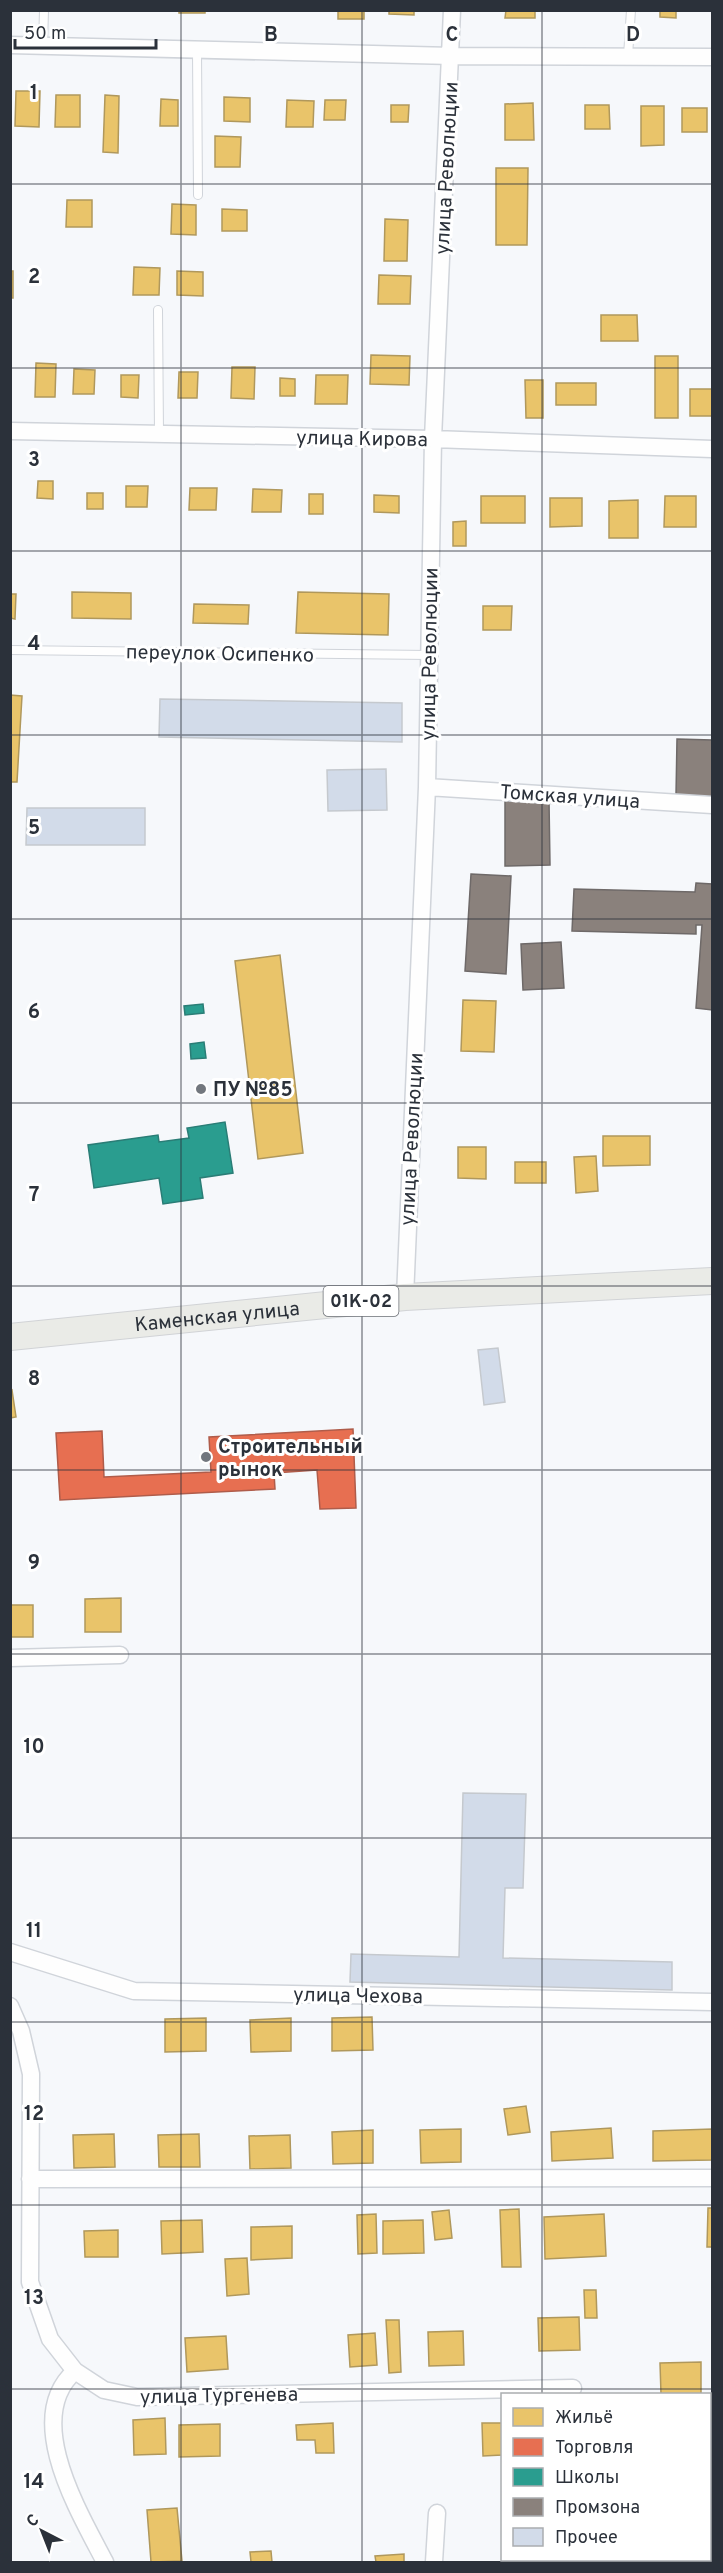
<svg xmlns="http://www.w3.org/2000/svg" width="723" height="2573" viewBox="0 0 723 2573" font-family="Overpass,sans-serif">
<rect width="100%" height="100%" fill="#f6f8fb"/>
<path fill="#e9c46a" stroke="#b0985c" stroke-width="1.5" d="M179 10H205V13H179Z
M338 10H364V19H338Z
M389 10H414V15L389 14Z
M506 10H535V18H505Z
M660 10H676V18L660 17Z
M16 91H40L39 127 15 126Z
M56 95H80V127H55Z
M105 95 119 96 118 153 103 152Z
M224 97 250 98V122L224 121Z
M161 99 178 100V126H160Z
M287 100 314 101 313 127H286Z
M325 100H346L345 120H324Z
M533 103 534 140H505V104Z
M391 105H409L408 122H391Z
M585 105H609L610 129H585Z
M641 106H664V145L641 146Z
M682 108H707V132H682Z
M215 136 241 137 240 167H215Z
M496 168H528L527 245H496Z
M67 200H92V227H66Z
M172 204 196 205V235L171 234Z
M222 209 247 210V231H222Z
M385 219 408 220 407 261H384Z
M134 267 160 268 159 295H133Z
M10 271H13V298H10Z
M177 271 203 272V296L177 295Z
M379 275 411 276 410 304H378Z
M601 315H637L638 341H601Z
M371 355 410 356 409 385 370 384Z
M655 356H678V418H655Z
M36 363 56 364 55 397H35Z
M232 367H255L254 399 231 398Z
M74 369 95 370 94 394H73Z
M179 372H198L197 398H178Z
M121 375H139L138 398 121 397Z
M316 375H348L347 404H315Z
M280 378 295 379V396H280Z
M525 380H543V418H526Z
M556 383H596V405H556Z
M690 389H712V416H690Z
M38 481H53V499L37 498Z
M126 486H148L147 507H126Z
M190 488H217L216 510H189Z
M253 489 282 490 281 512H252Z
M87 493H103V509H87Z
M309 494H323V514H309Z
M374 495 399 496V513L374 512Z
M481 496H525V523H481Z
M665 496H696V527H664Z
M550 498H582V526L550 527Z
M638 500V538H609V501Z
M466 521V546H453V522Z
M72 592 131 593V619L72 618Z
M298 592 389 594 388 635 296 633Z
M10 594H16L15 619 10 618Z
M194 604 249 605 248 624 193 623Z
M483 606H512L511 630H483Z
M10 695 22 696 17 782H10Z
M280 955 303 1153 258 1159 235 961Z
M463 1000 496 1001 494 1052 461 1051Z
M603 1136H650V1165L603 1166Z
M458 1147H486V1179L458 1178Z
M596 1156 598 1191 576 1193 574 1157Z
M515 1162H546V1183H515Z
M12 1390 16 1417 10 1418V1391Z
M121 1598V1632H85V1599Z
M10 1605H33V1637H10Z
M372 2017 373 2050 332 2051V2018Z
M206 2018V2051L165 2052V2019Z
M291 2018V2051L251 2052 250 2020Z
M526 2106 530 2132 508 2135 504 2109Z
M611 2128 613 2158 552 2161 551 2132Z
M461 2129V2162L421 2163 420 2130Z
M712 2129V2160L653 2161V2131Z
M373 2130V2163L333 2164 332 2132Z
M114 2134 115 2167 74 2168 73 2135Z
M199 2134 200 2167H159L158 2135Z
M290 2135 291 2168 250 2169 249 2136Z
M708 2208H712V2247H707Z
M519 2209 521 2267H502L500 2210Z
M449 2210 452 2238 435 2240 432 2212Z
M376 2214 377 2253 358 2254 357 2215Z
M604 2214 606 2256 545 2259 544 2217Z
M202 2220 203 2252 162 2254 161 2221Z
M423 2220 424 2253 383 2254V2221Z
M292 2226V2258L251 2260V2227Z
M118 2230V2257H85L84 2231Z
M247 2258 249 2294 227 2296 225 2259Z
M584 2290H596L597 2318H585Z
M579 2317 580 2350 539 2351 538 2318Z
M386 2320H399L401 2372 389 2373Z
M463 2331 464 2365 429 2366 428 2332Z
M375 2333 377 2365 350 2367 348 2335Z
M226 2336 228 2369 187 2372 185 2338Z
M701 2362V2394H661L660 2363Z
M165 2418 166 2454 134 2455 133 2420Z
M333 2423 334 2453H316L315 2440H297L296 2425Z
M482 2423H502V2455L483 2456Z
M220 2424V2456L179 2457V2425Z
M177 2508 182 2561 151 2562 147 2510Z
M271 2551 272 2562H251L250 2552Z
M404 2554V2562H376L375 2556Z"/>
<path fill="#e76f51" stroke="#af5c4a" stroke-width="1.5" d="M353 1429 356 1508 320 1509 317 1470 274 1473 275 1489 60 1500 56 1433 102 1431 104 1477 211 1472 209 1437Z"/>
<path fill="#2a9d8f" stroke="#2a7d76" stroke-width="1.5" d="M203 1004 204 1013 185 1015 184 1006Z
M204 1042 206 1058 191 1059 190 1044Z
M225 1122 233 1173 200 1178 203 1198 163 1204 159 1178 94 1188 88 1145 158 1135 159 1142 189 1138 187 1128Z"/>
<path fill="#8a817c" stroke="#6e6968" stroke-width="1.5" d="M677 739 712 740V796L676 795Z
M549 800 550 865 505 866V801Z
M471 874 511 876 506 974 465 971Z
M696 883 712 884V1010L696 1008 702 925H696V934L572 931 574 889 695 892Z
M561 942 564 988 523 990 521 944Z"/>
<path fill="#d2dbe9" stroke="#c5c9ce" stroke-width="1.5" d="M160 699 402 703V742L159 737Z
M386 769 387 810 328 811 327 770Z
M27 808H145V845H26Z
M498 1348 505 1402 484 1405 478 1350Z
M463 1793 526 1794 523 1888H505L503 1958 672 1962V1990L350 1982 351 1954 459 1957Z"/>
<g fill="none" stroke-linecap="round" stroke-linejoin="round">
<defs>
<path id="lane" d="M43 46 44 10
M197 50 198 195
M628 56 631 10
M158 310 159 434
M10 650 429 655"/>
<path id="street" d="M10 45 452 56 712 57
M10 431 433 439 712 449
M427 787 712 805
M405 1297 427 787 433 439 452 10
M10 1658 120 1655
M10 1952 134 1991 712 2002
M10 2006 21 2031 31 2074 30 2282 50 2339 75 2371 104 2390 137 2397 573 2388
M30 2179 712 2178
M75 2371C22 2418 79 2512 105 2562
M434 2562 437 2513"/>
<g id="primary">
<path id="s1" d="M10 1337 405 1297 712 1281"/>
</g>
</defs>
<use href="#lane" stroke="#d0d4da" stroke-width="10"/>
<use href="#street" stroke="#d0d4da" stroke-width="19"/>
<use href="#primary" stroke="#d1d3d6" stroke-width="28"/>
<use href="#lane" stroke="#fefefe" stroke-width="8"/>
<use href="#street" stroke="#fefefe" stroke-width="16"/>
<use href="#primary" stroke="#eaebe7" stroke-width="26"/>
</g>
<path fill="none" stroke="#2b313a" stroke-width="1.5" stroke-opacity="0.55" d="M181 10V2562M362 10V2562M542 10V2394M10 184H712M10 368H712M10 551H712M10 735H712M10 919H712M10 1103H712M10 1286H712M10 1470H712M10 1654H712M10 1838H712M10 2022H712M10 2205H712M10 2389H712M542 2560V2562"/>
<g fill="#72777e" stroke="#fff" stroke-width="2">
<circle cx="201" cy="1089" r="6"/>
<circle cx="206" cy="1457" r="6"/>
</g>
<g text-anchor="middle" stroke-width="6" stroke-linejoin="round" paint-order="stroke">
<rect fill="#fff" stroke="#6b6f75" stroke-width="1.5" x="323.5" y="1286" width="75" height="30" rx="4.5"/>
<g font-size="18" font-weight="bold" fill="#2b313a">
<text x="361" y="1307">01К-02</text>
</g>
<g font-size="20" fill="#2b313a" stroke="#fff">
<text transform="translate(446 168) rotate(-87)" y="7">улица Революции</text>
<text transform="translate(362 438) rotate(1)" y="7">улица Кирова</text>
<text transform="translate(220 653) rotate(1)" y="7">переулок Осипенко</text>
<text transform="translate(429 654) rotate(-89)" y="7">улица Революции</text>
<text transform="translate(570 796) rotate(4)" y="7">Томская улица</text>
<text transform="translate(411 1139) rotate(-87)" y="7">улица Революции</text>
<text dy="7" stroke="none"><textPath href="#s1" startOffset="208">Каменская улица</textPath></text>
<text transform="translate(358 1995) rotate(1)" y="7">улица Чехова</text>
<text transform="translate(219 2395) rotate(-1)" y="7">улица Тургенева</text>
</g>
<g font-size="20" font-weight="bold" fill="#2b313a" stroke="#fff" text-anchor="start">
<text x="213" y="1096">ПУ №85</text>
<text x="218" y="1453">Строительный<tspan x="218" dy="23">рынок</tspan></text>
</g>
</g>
<g font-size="20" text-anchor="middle" font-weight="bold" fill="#2b313a" stroke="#fff" stroke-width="6" stroke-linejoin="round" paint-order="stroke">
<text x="271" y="41">B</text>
<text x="452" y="41">C</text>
<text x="633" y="41">D</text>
<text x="34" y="99">1</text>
<text x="34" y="283">2</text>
<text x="34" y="466">3</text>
<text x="34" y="650">4</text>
<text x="34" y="834">5</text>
<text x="34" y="1018">6</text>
<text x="34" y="1201">7</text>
<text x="34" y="1385">8</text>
<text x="34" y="1569">9</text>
<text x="34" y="1753">10</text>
<text x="34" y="1937">11</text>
<text x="34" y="2120">12</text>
<text x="34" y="2304">13</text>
<text x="34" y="2488">14</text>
</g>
<rect width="723" height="2573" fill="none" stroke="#2b313a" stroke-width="24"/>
<rect x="501" y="2393" width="210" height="168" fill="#ffffff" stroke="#aaadb0" stroke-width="1.5"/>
<rect x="513" y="2408" width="30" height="18" fill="#e9c46a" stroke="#aaadb0" stroke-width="1.5"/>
<text x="555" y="2423" font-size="18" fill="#2b313a">Жильё</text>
<rect x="513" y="2438" width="30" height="18" fill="#e76f51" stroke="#aaadb0" stroke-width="1.5"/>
<text x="555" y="2453" font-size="18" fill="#2b313a">Торговля</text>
<rect x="513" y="2468" width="30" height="18" fill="#2a9d8f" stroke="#aaadb0" stroke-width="1.5"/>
<text x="555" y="2483" font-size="18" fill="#2b313a">Школы</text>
<rect x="513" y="2498" width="30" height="18" fill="#8a817c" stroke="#aaadb0" stroke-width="1.5"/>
<text x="555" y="2513" font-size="18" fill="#2b313a">Промзона</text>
<rect x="513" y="2528" width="30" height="18" fill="#d2dbe9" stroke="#aaadb0" stroke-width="1.5"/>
<text x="555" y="2543" font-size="18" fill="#2b313a">Прочее</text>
<g transform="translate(42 2531) rotate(318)" stroke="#ffffff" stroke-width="4.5" paint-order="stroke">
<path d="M0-4.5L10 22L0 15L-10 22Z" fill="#2b313a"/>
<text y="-9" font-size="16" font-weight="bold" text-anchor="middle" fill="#2b313a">С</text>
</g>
<path d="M15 39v9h141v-9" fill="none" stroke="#2b313a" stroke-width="3"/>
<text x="24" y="39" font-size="18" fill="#2b313a" stroke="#ffffff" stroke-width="4.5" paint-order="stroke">50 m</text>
</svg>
